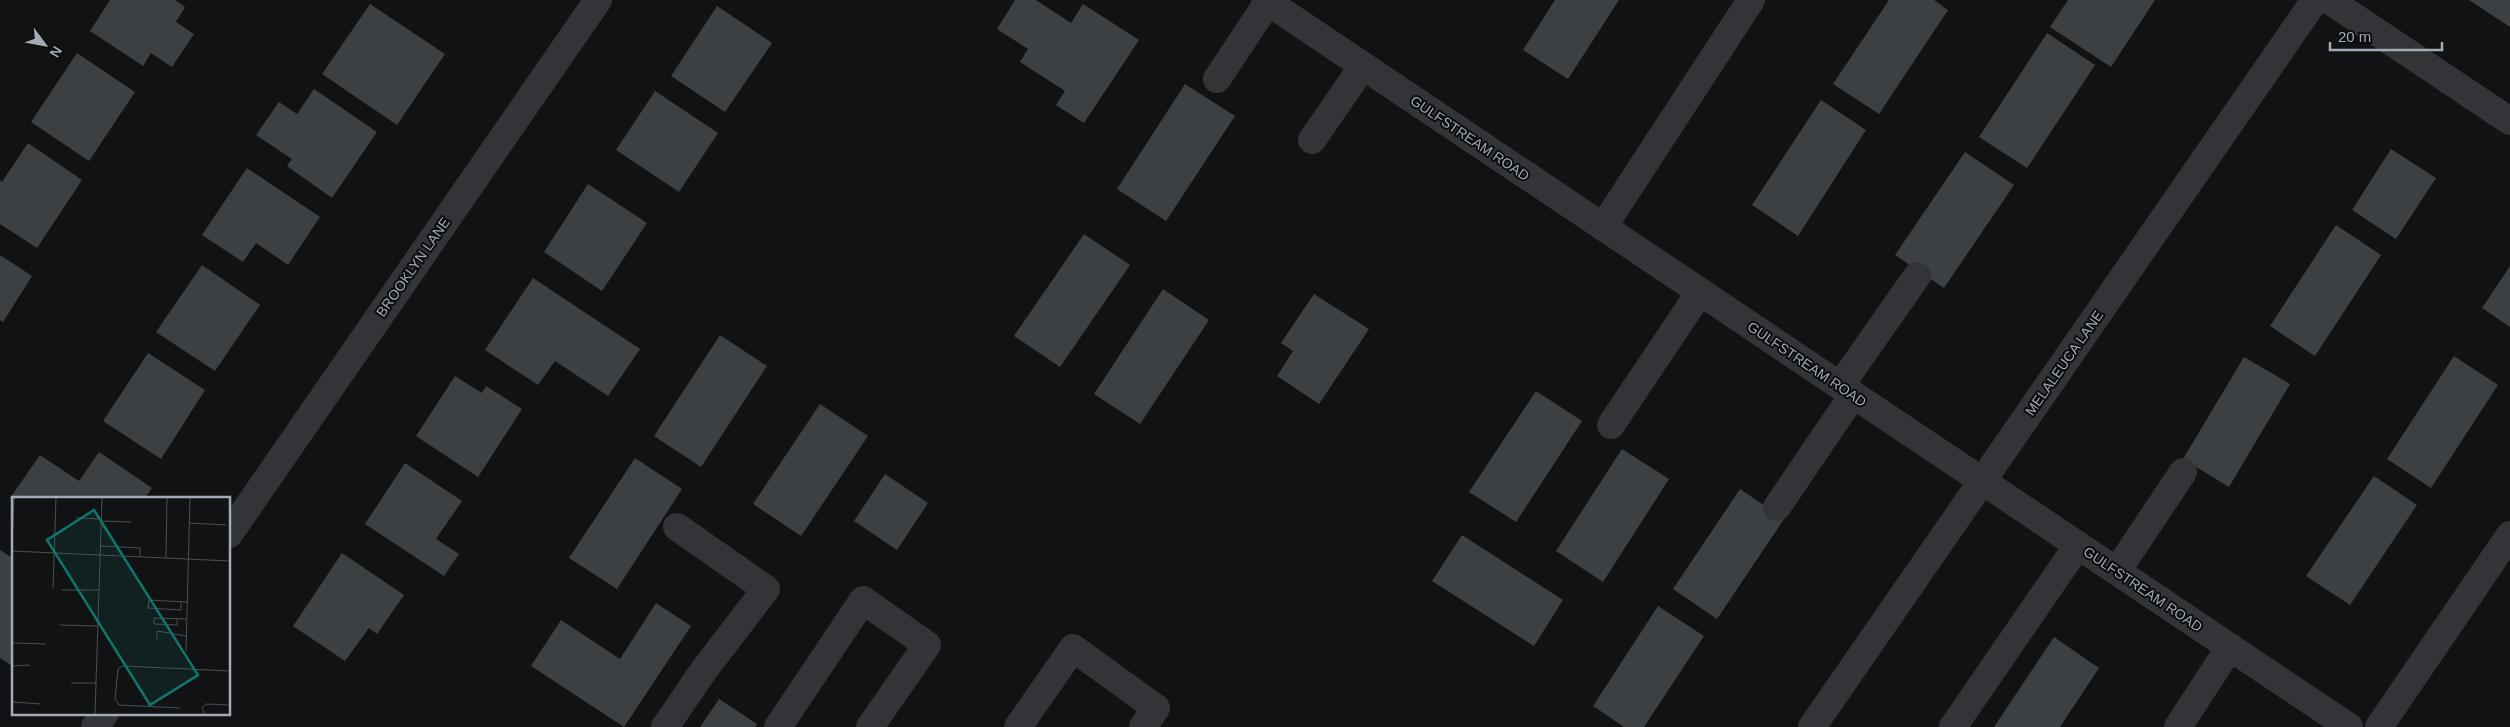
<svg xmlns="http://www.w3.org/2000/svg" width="2510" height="727" viewBox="0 0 2510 727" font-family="Helvetica,sans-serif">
<rect width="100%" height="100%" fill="#111213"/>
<path fill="#3d4043" d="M110 0H175L185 7 176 22 194 34 172 67 151 53 143 66 90 31Z
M1015 0H1036L1071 23 1083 4 1139 40 1084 123 1056 105 1065 91 1020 62 1028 49 997 29Z
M1555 0H1619L1568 79 1523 50Z
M1889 0H1934L1948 10 1879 114 1833 84Z
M2068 0H2155L2111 67 2050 27Z
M2469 0H2510V27Z
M370 4 445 54 397 125 322 74Z
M717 6 772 43 725 112 671 76Z
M2047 33 2095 65 2027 168 1979 137Z
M77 53 135 92 89 161 31 122Z
M1185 84 1235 116 1166 221 1117 189Z
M314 89 377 132 332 198 287 166 292 159 256 135 279 102 297 114Z
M655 91 718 133 679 192 616 150Z
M1821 100 1866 130 1798 236 1752 205Z
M28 143 82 180 37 248 0 224V180L2 182Z
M2391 149 2436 178 2396 239 2352 210Z
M1965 152 2014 185 1944 288 1895 255Z
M247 168 320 217 288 265 256 243 243 262 202 235Z
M588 184 647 223 602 291 544 252Z
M2336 225 2381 255 2315 356 2270 326Z
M1084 234 1130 265 1060 367 1014 336Z
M0 255 32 276 3 322 0 320Z
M202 265 260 305 215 371 156 332Z
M2510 266V327L2482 308Z
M533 278 640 349 608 396 555 361 538 385 485 350Z
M1163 289 1209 320 1140 424 1094 394Z
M1314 294 1369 329 1319 404 1277 376 1293 351 1281 343Z
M720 335 767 366 701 467 654 436Z
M148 353 205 390 161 459 103 421Z
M2454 356 2498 385 2431 488 2387 459Z
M2244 357 2290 384 2229 487 2183 459Z
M455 376 482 393 486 386 522 409 478 477 416 436Z
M1536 391 1582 421 1516 522 1469 492Z
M820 404 868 436 801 536 753 504Z
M1622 449 1669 479 1603 582 1556 551Z
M99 452 152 488 145 498H14V500L10 498 40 455 79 481Z
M635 458 682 489 617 589 569 558Z
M405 463 462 501 436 539 459 554 444 576 365 524Z
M885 474 928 503 897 550 854 521Z
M2374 476 2417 505 2350 605 2306 576Z
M1740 489 1784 519 1717 619 1673 589Z
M1462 535 1563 600 1534 646 1432 581Z
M0 550 14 559V667L0 658Z
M342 553 404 595 377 634 369 628 345 661 293 626Z
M656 603 691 626 624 727 531 666 561 620 620 659Z
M1658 606 1704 636 1644 727H1624L1593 706Z
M2054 637 2099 668 2060 727H1994Z
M719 699 757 724 755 727H700Z"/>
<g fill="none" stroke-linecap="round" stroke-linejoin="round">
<path stroke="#323438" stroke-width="28" d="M1265 0 2349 727
M2329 0 2510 121
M1217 79 1268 2
M1312 140 1363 66
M1603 227 1751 0
M1840 386 1917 276
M1611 425 1700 292
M1777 507 1853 395
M229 534 598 0
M2117 571 2183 472
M95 727 105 713
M665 727 704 670 766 589 677 527
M778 727 863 600 927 645 870 727
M1018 727 1073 648 1156 708 1143 727
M1812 727 2315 0
M1953 727 2078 545
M2178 727 2230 647
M2379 727 2510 535"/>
</g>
<g text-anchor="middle" stroke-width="4" stroke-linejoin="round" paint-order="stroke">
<g font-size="14" fill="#a1aab5" stroke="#0c0d0e">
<text transform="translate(1470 138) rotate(34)" y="5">GULFSTREAM ROAD</text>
<text transform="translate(413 267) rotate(-55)" y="5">BROOKLYN LANE</text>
<text transform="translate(2064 363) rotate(-55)" y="5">MELALEUCA LANE</text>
<text transform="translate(1807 364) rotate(34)" y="5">GULFSTREAM ROAD</text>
<text transform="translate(2143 589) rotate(34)" y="5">GULFSTREAM ROAD</text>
</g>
</g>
<g transform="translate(12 497)">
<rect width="218" height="218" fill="#111213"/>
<path fill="none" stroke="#4b4f54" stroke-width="1" d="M64 21 89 22M89 24 119 25M177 26 214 28M88 49 128 51V60M0 51 2 1M0 54 218 64M154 61 155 1M41 91 44 1M50 93H87M169 104V113L136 111 137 103 175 105M165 122V128L142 127V121L174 122M48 128 86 129M145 142V134L174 139M0 146 34 147M174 154 178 1M0 169 18 168M59 186H84M0 205 29 207M168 211 107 208 103 202 106 172 111 169 218 174M83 217 90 1M193 217 190 211 194 207 218 208"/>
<path fill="#0f766e" fill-opacity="0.15" stroke="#0f766e" stroke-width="2.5" d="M82 13 186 178 138 208 35 43Z"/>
<rect width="218" height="218" fill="none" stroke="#a1aab5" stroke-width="2.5"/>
</g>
<g transform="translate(45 45) rotate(122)" stroke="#0c0d0e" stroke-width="4" paint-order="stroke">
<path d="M0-4L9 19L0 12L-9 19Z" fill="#a1aab5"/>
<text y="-8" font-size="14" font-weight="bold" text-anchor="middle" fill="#a1aab5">N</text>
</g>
<path d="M2330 42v8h112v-8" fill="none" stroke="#a1aab5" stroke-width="2.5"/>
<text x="2338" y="42" font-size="15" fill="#a1aab5" stroke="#0c0d0e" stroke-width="4" paint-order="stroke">20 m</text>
</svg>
